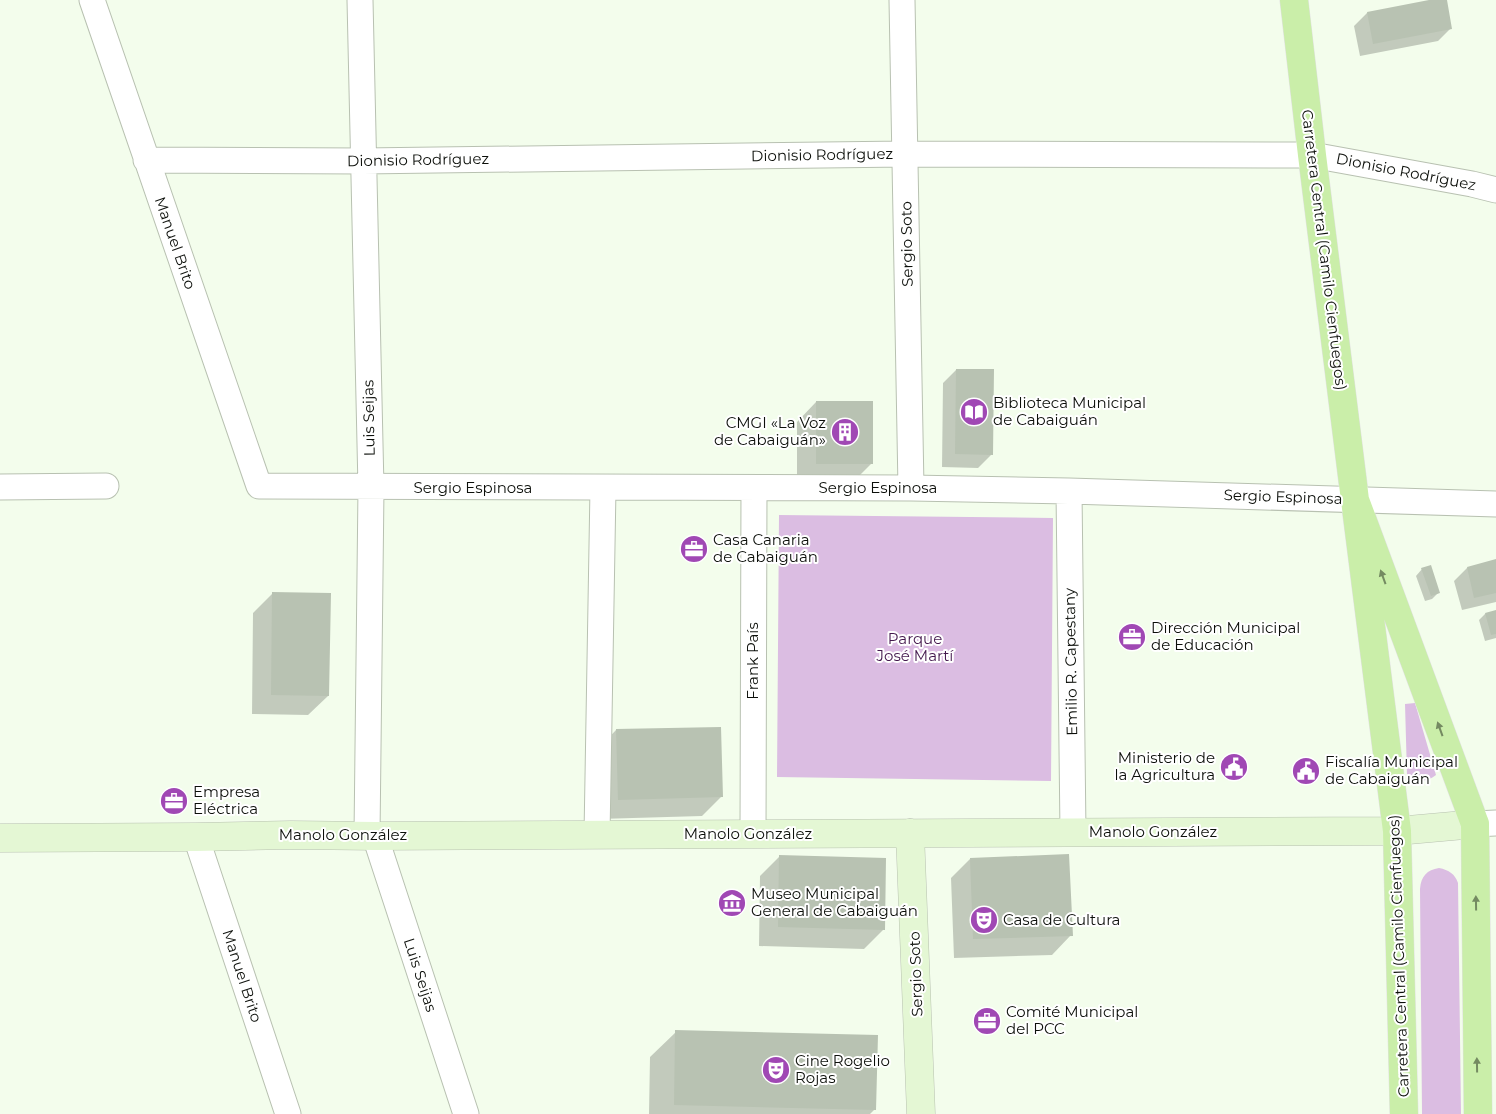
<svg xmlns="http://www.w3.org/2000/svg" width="1496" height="1114" viewBox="0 0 1496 1114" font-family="Montserrat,sans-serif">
<rect width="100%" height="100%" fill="#f3fdec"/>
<path fill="#dbbde2" d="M779 515 1053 518 1051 781 777 777Z
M1415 703 1436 775C1426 783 1417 782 1407 775L1405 704Z
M1439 868C1449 870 1455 874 1458 883L1461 1114H1422L1420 889C1421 876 1427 870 1439 868Z"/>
<path fill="#0003" d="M1436 0H1446L1451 28 1438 41 1360 56 1354 26 1367 13Z
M956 370 991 455 978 468 942 467 943 383Z
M816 402 872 463 852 483H797V422Z
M1496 561V602L1462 610 1454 581 1467 568Z
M1422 569 1439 592 1432 599 1425 601 1416 576Z
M273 593 328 696 308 715 252 714 253 613Z
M1496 611V638L1485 641 1479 620 1485 614Z
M616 730 721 797 702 816 599 819 597 750Z
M780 856 884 929 864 949 759 946 760 876Z
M970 859 1071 935 1052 955 954 958 951 878Z
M676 1032 875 1109 870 1114H649L650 1057Z"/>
<path fill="#b8c2b2" d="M1429 0H1447L1452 29 1373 44 1367 12Z
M956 369H994L993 455 955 454Z
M816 401H873V464H816Z
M1496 559V593L1474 598 1467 567Z
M1431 565 1440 593 1431 596 1421 568Z
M272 592 331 593 329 696 271 695Z
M1496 610V634L1491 635 1485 613Z
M721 727 723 797 618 800 616 729Z
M1069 854 1073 936 973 939 970 858Z
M779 855 886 858 885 930 778 927Z
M675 1030 878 1035 876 1110 674 1105Z"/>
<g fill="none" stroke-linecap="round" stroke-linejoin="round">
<defs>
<path id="street" d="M92 0 259 486 911 488 1069 491 1496 504
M360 0 371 488 367 836
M902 0 911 488
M146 160 363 161 905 154 1312 155 1472 184 1496 190
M0 487 106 486
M1069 491 1073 833
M1475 824 1496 823
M753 834 754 488
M597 835 603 488
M375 836 466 1114
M196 837 288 1114"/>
<path id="secondary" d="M910 833 921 1114
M0 838 196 837 291 835 375 836 1397 831 1475 824"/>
<path id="primary" d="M1294 0 1312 155 1355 500
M1404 1114 1397 831 1355 500 1475 824 1478 1114"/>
</defs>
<use href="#street" stroke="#b8c1b1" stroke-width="27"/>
<use href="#secondary" stroke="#b8c1b1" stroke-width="29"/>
<use href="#primary" stroke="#e2e2e2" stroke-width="29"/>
<use href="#street" stroke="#fff" stroke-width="25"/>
<use href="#secondary" stroke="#e4f7d4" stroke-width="28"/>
<use href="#primary" stroke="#caeea9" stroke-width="28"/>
</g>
<defs><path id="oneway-solid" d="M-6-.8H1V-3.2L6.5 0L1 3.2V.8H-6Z" transform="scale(1.25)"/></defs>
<g fill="#748a61">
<use href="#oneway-solid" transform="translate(1383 577) rotate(-110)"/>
<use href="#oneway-solid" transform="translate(1440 729) rotate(-110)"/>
<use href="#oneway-solid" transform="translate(1476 903) rotate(-91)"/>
<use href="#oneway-solid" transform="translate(1477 1065) rotate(-91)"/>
</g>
<defs>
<symbol id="library-disc" viewBox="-11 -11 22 22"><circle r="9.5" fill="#a048b4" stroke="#fff"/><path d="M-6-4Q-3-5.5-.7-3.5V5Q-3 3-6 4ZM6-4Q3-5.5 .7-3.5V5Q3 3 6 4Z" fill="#fff"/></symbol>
<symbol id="building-disc" viewBox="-11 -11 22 22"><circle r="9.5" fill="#a048b4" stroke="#fff"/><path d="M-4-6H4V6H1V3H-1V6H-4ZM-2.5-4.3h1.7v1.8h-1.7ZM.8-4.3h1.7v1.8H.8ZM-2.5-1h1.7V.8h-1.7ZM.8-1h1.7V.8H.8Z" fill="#fff"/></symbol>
<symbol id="office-disc" viewBox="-11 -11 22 22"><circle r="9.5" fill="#a048b4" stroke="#fff"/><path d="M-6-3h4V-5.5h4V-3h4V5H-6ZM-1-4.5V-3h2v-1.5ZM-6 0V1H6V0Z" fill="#fff"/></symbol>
<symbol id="civic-disc" viewBox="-11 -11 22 22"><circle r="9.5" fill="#a048b4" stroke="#fff"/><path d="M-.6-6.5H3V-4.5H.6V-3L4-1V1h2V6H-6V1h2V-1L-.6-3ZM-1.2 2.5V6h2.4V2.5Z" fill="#fff"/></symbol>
<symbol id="museum-disc" viewBox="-11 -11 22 22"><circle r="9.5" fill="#a048b4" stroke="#fff"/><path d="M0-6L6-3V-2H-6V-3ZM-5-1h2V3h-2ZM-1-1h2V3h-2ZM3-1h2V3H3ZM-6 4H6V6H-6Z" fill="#fff"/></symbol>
<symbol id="theatre-disc" viewBox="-11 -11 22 22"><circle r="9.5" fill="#a048b4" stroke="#fff"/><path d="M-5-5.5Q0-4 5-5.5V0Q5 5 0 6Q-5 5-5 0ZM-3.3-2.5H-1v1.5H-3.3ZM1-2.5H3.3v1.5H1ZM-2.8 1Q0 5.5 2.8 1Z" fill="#fff"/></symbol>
</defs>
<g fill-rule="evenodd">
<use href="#library-disc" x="958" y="396" width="32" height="32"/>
<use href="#building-disc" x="829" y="416" width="32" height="32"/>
<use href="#office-disc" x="678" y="533" width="32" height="32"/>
<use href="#office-disc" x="1116" y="621" width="32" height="32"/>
<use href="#civic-disc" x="1218" y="751" width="32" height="32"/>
<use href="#civic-disc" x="1290" y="755" width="32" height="32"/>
<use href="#office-disc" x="158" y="785" width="32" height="32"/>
<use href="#museum-disc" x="716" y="887" width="32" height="32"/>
<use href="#theatre-disc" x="968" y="904" width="32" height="32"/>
<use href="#office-disc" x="971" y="1005" width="32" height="32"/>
<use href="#theatre-disc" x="760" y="1054" width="32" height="32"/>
</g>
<g text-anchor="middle" stroke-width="4" stroke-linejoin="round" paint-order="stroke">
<g font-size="15" fill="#0c0f0a" stroke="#fff">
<text transform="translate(822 155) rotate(-1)" y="5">Dionisio Rodríguez</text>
<text transform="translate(418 160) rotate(-1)" y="5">Dionisio Rodríguez</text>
<text transform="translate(1406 172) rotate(11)" y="5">Dionisio Rodríguez</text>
<text transform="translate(175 243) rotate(71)" y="5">Manuel Brito</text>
<text transform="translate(907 244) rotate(-91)" y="5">Sergio Soto</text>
<text transform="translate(1324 250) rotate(83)" y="5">Carretera Central (Camilo Cienfuegos)</text>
<text transform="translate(369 418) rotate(-91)" y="5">Luis Seijas</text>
<text x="473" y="493">Sergio Espinosa</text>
<text x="878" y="493">Sergio Espinosa</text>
<text transform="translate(1283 497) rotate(2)" y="5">Sergio Espinosa</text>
<text transform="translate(753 661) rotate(-90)" y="5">Frank País</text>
<text transform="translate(1071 662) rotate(-91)" y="5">Emilio R. Capestany</text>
<text x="1153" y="837">Manolo González</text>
<text x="748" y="839">Manolo González</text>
<text x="343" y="840">Manolo González</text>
<text transform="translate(1399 956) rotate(-92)" y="5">Carretera Central (Camilo Cienfuegos)</text>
<text transform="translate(916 974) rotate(-92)" y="5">Sergio Soto</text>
<text transform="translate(420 975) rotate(72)" y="5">Luis Seijas</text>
<text transform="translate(242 976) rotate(72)" y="5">Manuel Brito</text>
</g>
<g font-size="15" fill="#0c0f0a" stroke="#fff" text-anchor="start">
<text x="993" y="408">Biblioteca Municipal<tspan x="993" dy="17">de Cabaiguán</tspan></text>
<text x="826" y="428" text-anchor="end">CMGI «La Voz<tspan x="826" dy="17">de Cabaiguán»</tspan></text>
<text x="713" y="545">Casa Canaria<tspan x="713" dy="17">de Cabaiguán</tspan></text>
<text x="1151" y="633">Dirección Municipal<tspan x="1151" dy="17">de Educación</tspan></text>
<text x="1215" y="763" text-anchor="end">Ministerio de<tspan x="1215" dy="17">la Agricultura</tspan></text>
<text x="1325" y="767">Fiscalía Municipal<tspan x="1325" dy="17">de Cabaiguán</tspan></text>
<text x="193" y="797">Empresa<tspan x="193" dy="17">Eléctrica</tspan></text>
<text x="751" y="899">Museo Municipal<tspan x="751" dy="17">General de Cabaiguán</tspan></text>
<text x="1003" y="925">Casa de Cultura</text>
<text x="1006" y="1017">Comité Municipal<tspan x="1006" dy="17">del PCC</tspan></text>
<text x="795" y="1066">Cine Rogelio<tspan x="795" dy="17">Rojas</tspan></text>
</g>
<g font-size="15" fill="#43184d" stroke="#fff">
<text x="915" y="644">Parque<tspan x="915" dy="17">José Martí</tspan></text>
</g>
</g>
</svg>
